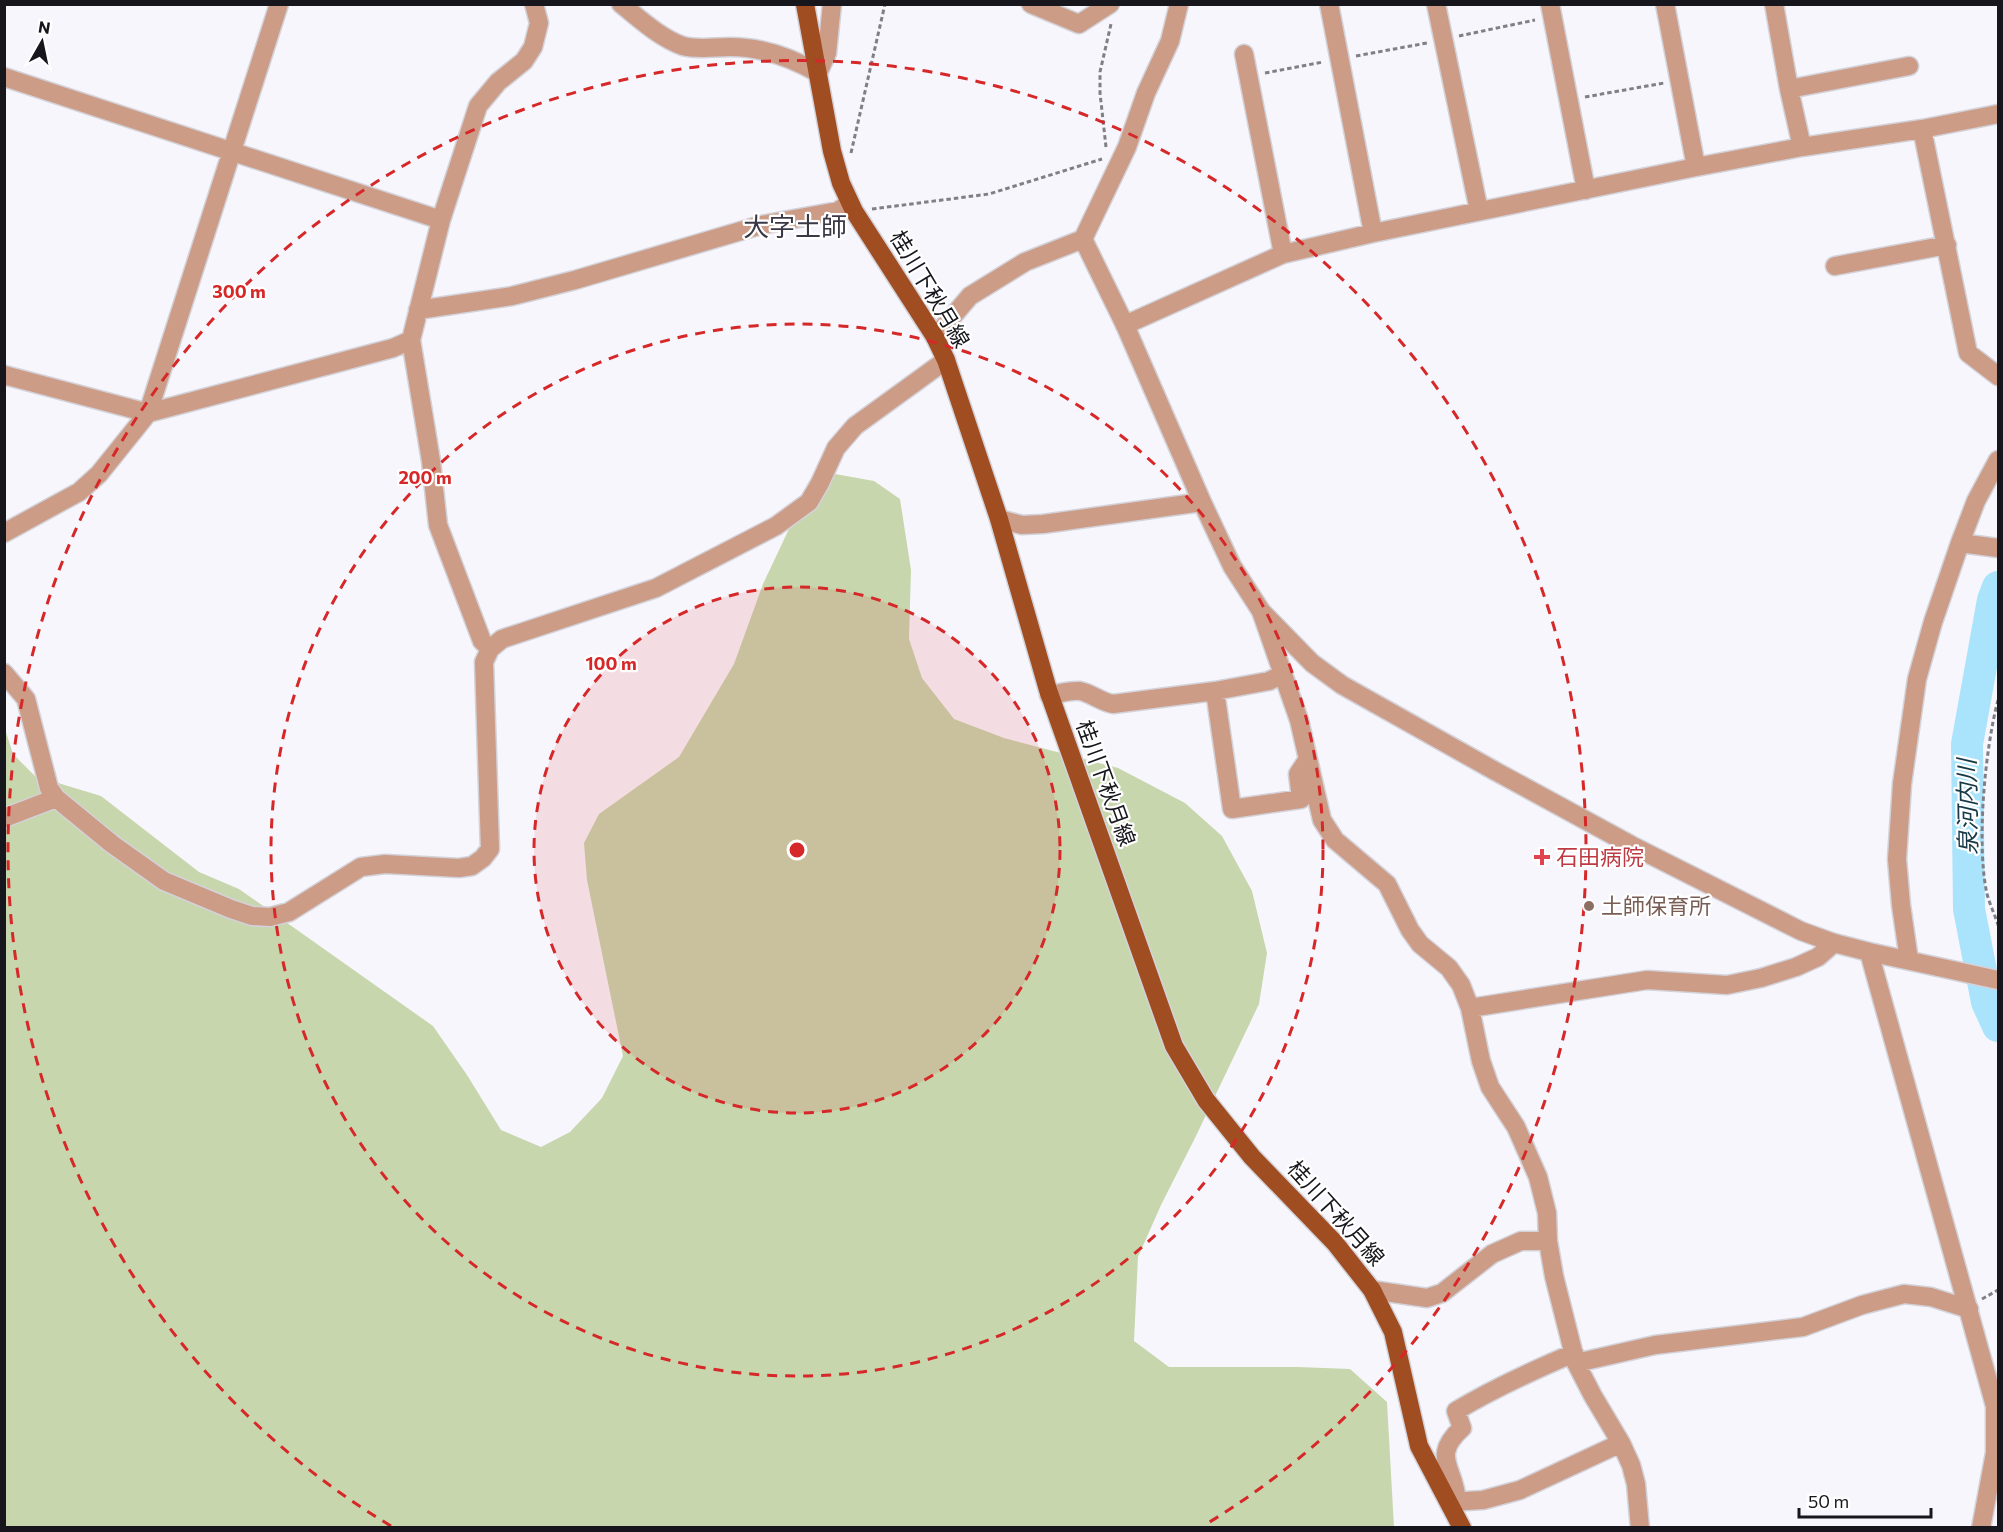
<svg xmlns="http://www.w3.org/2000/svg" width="2003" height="1532" viewBox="0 0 2003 1532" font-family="Commissioner,'Noto Sans JP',sans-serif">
<rect width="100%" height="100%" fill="#f7f6fd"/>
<path fill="#c8d6ad" d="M835 474 874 481 900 499 911 570 909 639 922 678 954 719 1004 738 1118 768 1185 803 1222 836 1252 891 1267 953 1259 1004 1195 1138 1161 1205 1138 1257 1134 1341 1169 1367H1298L1350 1369 1387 1402 1394 1527H5L4 726 13 754 35 776 101 796 199 872 239 889 433 1026 467 1075 501 1130 541 1147 570 1132 602 1098 623 1056 587 880 584 843 599 814 679 757 734 664 763 584 805 495Z"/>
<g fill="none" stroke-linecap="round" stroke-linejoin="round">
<path stroke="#a9e4fc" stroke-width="32" d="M1998 587 1993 600 1967 744 1969 909 1987 1002 1998 1026"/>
<defs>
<path id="minor" d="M621 4C640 19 660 38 683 46 698 50 714 47 730 47 761 47 792 58 818 73L827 53 832 4
M1031 4 1079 24 1110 4
M1329 4 1373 233
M1436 4 1479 211
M1550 4 1586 190
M1665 4 1696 167
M1774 4 1789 89 1802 147
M1244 54 1283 254
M4 77 441 220
M1789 89 1909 66
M1922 129 1968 353 1998 376
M1083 239 1125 325 1283 254 1373 233 1696 167 1802 147 1922 129 1998 114
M1835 266 1947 245
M418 310 512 296 575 280 761 225 838 211 850 203
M935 337 970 296 1025 262 1083 239 1127 147 1146 93 1170 41 1179 4
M4 375 148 413 393 348 411 340
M4 533 79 492 99 474 148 413 279 4
M1960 543 1998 548
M1261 611 1299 720 1322 820 1335 840 1387 884 1410 930 1420 944 1449 968 1461 985 1470 1008 1481 1061 1490 1087 1516 1127 1538 1177 1547 1213 1548 1241 1554 1276 1576 1363 1593 1396 1621 1443 1631 1465 1636 1484 1640 1528
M490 649 482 641 438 525 431 461 411 340 441 220 478 106 498 82 524 61 533 47 539 23 534 4
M4 673 26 699 49 788 56 798 112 844 164 881 231 909 252 916 270 917 289 912 361 867 385 864 459 868 472 866 483 858 490 849 484 662 490 649 502 639 656 588 776 526 809 502 820 483 836 448 855 426 946 360
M1283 674 1269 681 1215 691 1232 809 1301 799 1298 774 1308 759
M1049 695C1059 694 1070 690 1080 691 1091 693 1101 702 1113 704L1215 691
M4 818 56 798
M1909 960 1901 905 1897 859 1902 784 1917 679 1933 622 1960 543 1976 501 1998 460
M1470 1008 1647 980 1727 985 1761 978 1796 967 1818 957 1834 943
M1372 1290 1427 1298 1442 1293 1492 1254 1521 1241H1548
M1576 1363 1655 1345 1803 1327 1862 1305 1904 1294 1931 1297 1969 1309
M1449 1502 1483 1500 1520 1490 1621 1443
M1457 1502C1455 1467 1430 1457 1462 1428L1456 1411C1494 1388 1534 1370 1574 1353"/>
<path id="tertiary" d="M1125 325 1202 502 1232 566 1261 611 1312 663 1342 685 1495 771 1631 845 1801 931 1834 943 1869 952 1998 980
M999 519 1022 525 1043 524 1202 502
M1869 952 1995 1406V1453L1981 1528"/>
<path id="primary" d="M805 4 832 151 841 183 854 211 935 337 946 360 999 519 1048 690 1174 1046 1206 1100 1252 1157 1335 1243 1372 1290 1393 1332 1419 1446 1462 1528"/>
</defs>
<use href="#minor" stroke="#d3d2d9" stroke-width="21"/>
<use href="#tertiary" stroke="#d3d2d9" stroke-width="21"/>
<use href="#primary" stroke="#d3d2d9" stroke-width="21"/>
<path stroke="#807f85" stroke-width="3" stroke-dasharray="4.5 3" stroke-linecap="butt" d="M1459 36 1535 20
M1356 56 1427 43
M1265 73 1323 62
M1585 97 1664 83
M1106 147 1100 93V72L1111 24
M851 153 885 4
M872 209 989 194 1102 159
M1998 700C1985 749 1976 844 1987 894 1990 905 1995 915 1998 925
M1982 1299 1998 1290"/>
<use href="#minor" stroke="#cc9c87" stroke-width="18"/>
<use href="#tertiary" stroke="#cc9c87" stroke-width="18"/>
<use href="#primary" stroke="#a04d22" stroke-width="18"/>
</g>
<circle cx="797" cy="850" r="263" fill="#d62828" fill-opacity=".12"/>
<g fill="none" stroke="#d62828" stroke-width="3" stroke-dasharray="10 8">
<circle cx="797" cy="850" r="263"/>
<circle cx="797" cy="850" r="526"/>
<path d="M391 1526A789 789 0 1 1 1203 1526"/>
</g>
<path fill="#e0444e" stroke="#fff" stroke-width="2" d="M1539 848h6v6h6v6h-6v6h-6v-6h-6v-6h6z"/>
<circle fill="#8d6e63" stroke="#fff" stroke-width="2" cx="1589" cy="906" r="6"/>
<g text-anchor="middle" stroke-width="4.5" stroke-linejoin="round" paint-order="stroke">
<g font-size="22" fill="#17161c" stroke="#fff">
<text transform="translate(930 289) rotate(59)" y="8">桂川下秋月線</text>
<text transform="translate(1106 783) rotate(70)" y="8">桂川下秋月線</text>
<text transform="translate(1336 1213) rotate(48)" y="8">桂川下秋月線</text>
</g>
<g font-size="22" fill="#be3a42" stroke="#fff" text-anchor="start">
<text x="1556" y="865">石田病院</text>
</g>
<g font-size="22" fill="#785e54" stroke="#fff" text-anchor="start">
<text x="1601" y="914">土師保育所</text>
</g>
<g font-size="24" font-style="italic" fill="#173947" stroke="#fff">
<text transform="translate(1968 807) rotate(-91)" y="8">泉河内川</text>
</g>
<g font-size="26" fill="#3b3846" stroke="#fff">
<text x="795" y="236">大字土師</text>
</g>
</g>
<circle cx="797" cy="850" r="9" fill="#d62828" stroke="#fff" stroke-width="3"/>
<g font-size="18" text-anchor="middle" font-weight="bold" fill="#d62828" stroke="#fff" stroke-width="4.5" stroke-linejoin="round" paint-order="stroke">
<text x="239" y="298">300 m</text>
<text x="425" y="484">200 m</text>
<text x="611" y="670">100 m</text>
</g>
<rect width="2003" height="1532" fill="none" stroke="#17161c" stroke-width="12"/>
<g transform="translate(42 42) rotate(9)" stroke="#ffffff" stroke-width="4.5" paint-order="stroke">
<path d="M0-4.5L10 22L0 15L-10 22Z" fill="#17161c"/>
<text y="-9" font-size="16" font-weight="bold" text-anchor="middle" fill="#17161c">N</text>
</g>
<path d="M1799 1508v9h132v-9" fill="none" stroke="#17161c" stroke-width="3"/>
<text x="1808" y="1508" font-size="18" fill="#17161c" stroke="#ffffff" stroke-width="4.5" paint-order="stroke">50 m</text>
</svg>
